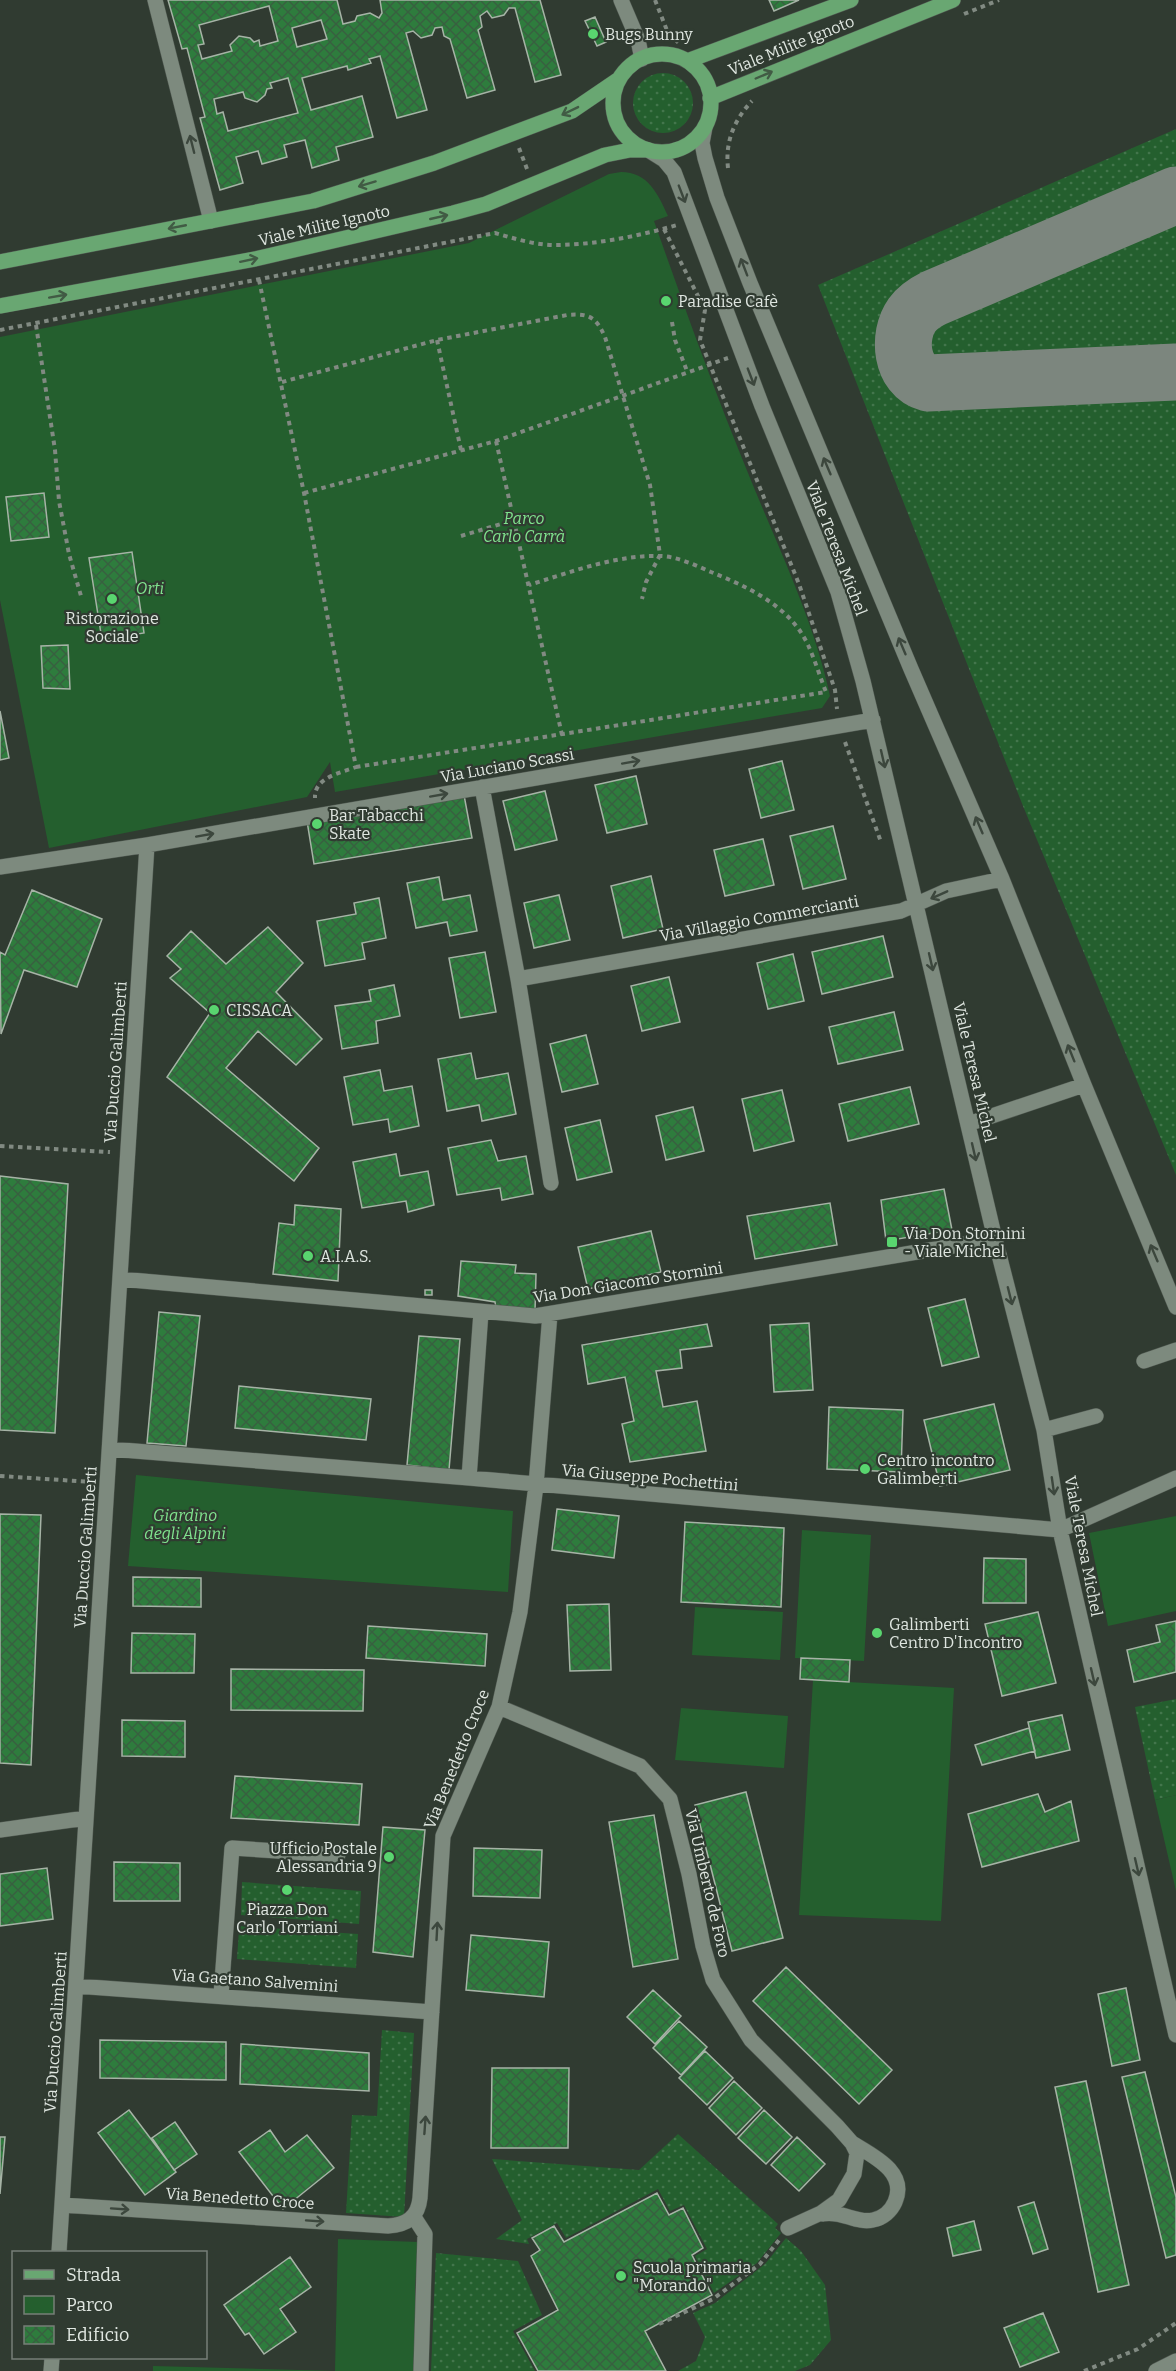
<svg xmlns="http://www.w3.org/2000/svg" width="1176" height="2371" viewBox="0 0 1176 2371" font-family="Bitter,serif">
<defs>
<pattern id="grass-dots" width="8" height="8" patternUnits="userSpaceOnUse" patternTransform="scale(1.5)"><rect width="8" height="8" fill="#245f2e"/><path d="M2 2h.1M6 6h.1" fill="none" stroke="#43764c" stroke-width="1.8" stroke-linecap="round"/></pattern>
<pattern id="building-cross-hatch" width="8" height="8" patternUnits="userSpaceOnUse" patternTransform="scale(1.5)"><rect width="8" height="8" fill="#2e7c3d"/><path d="M0 0l8 8M0 8l8-8" fill="none" stroke="#386040"/></pattern>
</defs>
<rect width="100%" height="100%" fill="#303b31"/>
<path fill="url(#grass-dots)" d="M633 103a30 30 0 1 1 60 0a30 30 0 1 1-60 0Z
M1176 129V1175L1023 806 818 285Z
M1176 1699V1795L1155 1800 1135 1707Z
M242 1882 361 1891 359 1924 241 1915Z
M241 1926 358 1934 356 1968 237 1959 239 1930Z
M382 2030 414 2033 404 2217 346 2213 352 2115 377 2116Z
M678 2134 778 2224 775 2228 781 2233 757 2263 714 2293 695 2256 707 2249 684 2205 670 2211 658 2189 566 2238 557 2223 527 2239 529 2244 496 2239 522 2220 492 2159 639 2170Z
M786 2238 801 2251 825 2285 831 2340 810 2365 795 2371H678L696 2361 705 2337 693 2313 715 2303 765 2264Z
M436 2253 518 2261 542 2315 513 2331 535 2371H431Z"/>
<path fill="#245f2e" d="M621 172C648 172 658 194 668 216L654 221C684 306 714 390 748 473 777 545 814 620 830 696L822 708 335 792 330 762 307 797 49 848 0 600V337L469 243 609 174Z
M136 1475 513 1511 508 1592 128 1566Z
M1176 1516V1611L1108 1626 1089 1533Z
M802 1530 871 1535 864 1661 795 1658Z
M695 1607 783 1612 780 1660 692 1655Z
M813 1680 954 1688 941 1921 799 1915Z
M681 1708 788 1716 784 1768 675 1760Z
M1176 1795V1891L1155 1800Z
M338 2239 418 2242 415 2287 417 2371H153V2366L335 2371Z"/>
<g fill="none" stroke-linecap="round" stroke-linejoin="round">
<path stroke="#7c867e" stroke-width="57" d="M1176 195 934 298C926 302 917 308 912 315 897 336 901 376 928 383L1176 372"/>
</g>
<path fill="url(#building-cross-hatch)" stroke="#a6b3a6" stroke-width="1.5" fill-rule="evenodd" d="M168 0H337L343 24 355 21 357 16 370 13 379 18 382 13 380 0H540L561 75 535 82 515 8H509L504 15 492 18 487 11 480 16 482 27 478 30 495 90 467 98 450 39 444 36 442 27 435 28 432 35 421 38 413 31 406 33 427 110 397 118 380 56 369 59 371 63 348 70 347 66 302 78 311 110 362 96 373 137 336 147 339 160 312 168 305 140 284 145 287 157 262 164 258 151 236 157 243 183 220 190 200 118 205 117 187 48 182 49ZM269 6 278 41 260 46 259 40 254 42 250 38 239 36 230 45 232 51 202 59 198 45 204 44 199 25ZM321 20 327 39 297 47 292 28ZM288 78 298 113 228 131 223 112 217 114 214 99 243 92 245 98 257 102 265 95 267 89 272 88 270 83Z
M769 0H799L774 11Z
M595 17 606 42 597 46 585 21Z
M44 493 49 537 11 541 6 497Z
M132 552 144 633 102 640 89 558Z
M68 645 70 689 43 688 41 646Z
M0 711 9 758 0 760Z
M782 761 794 810 761 818 749 769Z
M636 776 647 824 607 833 595 785Z
M545 791 557 840 515 850 503 801Z
M464 795 472 838 314 864 307 821Z
M833 826 846 879 803 889 790 836Z
M763 839 774 885 725 896 714 850Z
M651 876 663 929 623 938 611 886Z
M439 877 443 900 470 895 477 931 450 936 447 922 416 928 407 883Z
M32 890 102 919 77 987 24 970 1 1034 0 952 5 955Z
M559 895 570 940 534 948 524 903Z
M379 898 386 938 362 943 365 959 325 966 317 921 356 914 354 903Z
M268 927 303 963 276 992 322 1039 296 1065 258 1031 226 1068 319 1148 294 1181 167 1077 210 1013 170 978 181 969 167 956 191 931 226 964Z
M883 936 893 977 822 994 812 952Z
M485 952 496 1012 460 1018 449 958Z
M793 954 804 1001 768 1009 757 963Z
M669 977 680 1022 642 1031 631 986Z
M394 985 400 1016 376 1021 378 1043 342 1049 335 1006 371 1001 369 990Z
M894 1012 903 1050 838 1064 829 1027Z
M586 1035 598 1084 562 1092 550 1044Z
M471 1053 476 1079 508 1073 516 1114 482 1121 479 1105 447 1111 438 1059Z
M380 1070 384 1091 412 1086 419 1126 390 1132 388 1119 353 1125 344 1077Z
M910 1087 919 1124 848 1141 839 1104Z
M782 1090 794 1141 754 1151 742 1099Z
M693 1107 704 1151 666 1160 656 1116Z
M600 1120 612 1172 577 1180 565 1128Z
M491 1140 498 1161 526 1156 533 1194 502 1200 500 1188 457 1195 448 1148Z
M396 1154 400 1176 428 1171 434 1205 408 1212 406 1201 362 1208 353 1162Z
M0 1176 68 1184 55 1433 0 1430Z
M944 1189 952 1230 886 1241 881 1200Z
M830 1203 837 1245 755 1259 747 1216Z
M295 1205 341 1209 338 1281 273 1274 279 1223 294 1225Z
M651 1231 661 1272 588 1289 578 1247Z
M461 1261 516 1265 515 1273 536 1274 535 1311 496 1308 495 1302 458 1296Z
M425 1290H432V1295H425Z
M965 1299 979 1357 942 1366 928 1308Z
M159 1312 200 1316 186 1446 147 1443Z
M809 1323 813 1390 774 1392 770 1325Z
M707 1324 712 1346 680 1350 682 1368 656 1371 663 1407 697 1401 706 1451 630 1462 622 1424 634 1421 625 1377 588 1384 582 1345Z
M419 1336 460 1339 449 1470 407 1465Z
M239 1386 371 1399 366 1440 235 1428Z
M994 1404 1010 1470 940 1486 924 1420Z
M829 1407 903 1410 901 1472 827 1469Z
M557 1509 619 1516 614 1558 552 1550Z
M0 1514 41 1515 31 1765 0 1763Z
M685 1522 784 1528 781 1607 681 1602Z
M984 1558 1026 1559V1603H983Z
M133 1577 201 1578V1607L133 1606Z
M609 1604 611 1670 570 1671 567 1605Z
M1038 1612 1056 1683 1002 1696 985 1624Z
M1176 1621V1672L1134 1682 1127 1650 1160 1642 1156 1625Z
M368 1626 487 1634 485 1666 366 1658Z
M132 1633 195 1634 194 1673H131Z
M801 1658 850 1660 849 1682 800 1679Z
M231 1669 364 1670 363 1711 231 1710Z
M1062 1715 1070 1750 1036 1758 1028 1722Z
M122 1720 185 1721V1757L122 1756Z
M1029 1728 1035 1751 982 1765 975 1745Z
M235 1776 362 1784 359 1825 231 1818Z
M746 1792 783 1938 732 1951 695 1805Z
M1038 1794 1045 1812 1071 1801 1079 1841 982 1867 968 1814Z
M654 1815 678 1959 633 1967 609 1822Z
M383 1827 425 1830 413 1957 373 1952Z
M474 1848 542 1850 540 1898 473 1896Z
M114 1862 180 1863V1901H114Z
M47 1868 53 1919 0 1926V1874Z
M471 1935 549 1942 544 1997 466 1990Z
M786 1967 892 2070 859 2104 753 2001Z
M1126 1988 1140 2060 1112 2066 1098 1994Z
M653 1990 681 2016 655 2044 627 2017Z
M679 2021 707 2047 681 2075 653 2048Z
M100 2040 226 2042V2080L100 2078Z
M241 2044 369 2053V2091L240 2084Z
M705 2051 733 2078 707 2105 679 2078Z
M492 2068H569L568 2148H491Z
M1145 2072 1176 2197V2255L1166 2258 1122 2077Z
M734 2081 762 2108 736 2135 709 2108Z
M1086 2081 1129 2285 1098 2292 1055 2087Z
M129 2110 176 2172 145 2195 98 2133Z
M764 2110 792 2137 766 2164 738 2138Z
M175 2122 197 2154 174 2170 152 2138Z
M270 2130 285 2152 307 2135 334 2168 283 2209 239 2152Z
M0 2137H5L0 2194Z
M797 2137 825 2164 799 2191 771 2165Z
M657 2193 669 2215 683 2208 703 2248 692 2255 712 2295 645 2331 666 2371H538L517 2333 558 2310 531 2256 540 2250 532 2238 554 2226 564 2242Z
M1034 2202 1048 2249 1033 2254 1018 2207Z
M974 2221 981 2250 953 2256 947 2228Z
M290 2257 311 2287 280 2309 296 2332 264 2354 249 2333 245 2335 224 2305Z
M1043 2313 1059 2352 1020 2367 1004 2328Z"/>
<g fill="none" stroke-linecap="round" stroke-linejoin="round">
<defs>
<path id="minor" d="M155 0 211 221
M621 0 638 40 642 59
M705 127 702 143 705 158 717 198 750 283 911 669 1002 879 1084 1085 1176 1307
M648 150 664 160 674 172 762 406 838 592 863 681 995 1239 1044 1430 1060 1530 1176 2035
M482 787 518 979 551 1183
M0 867 147 845 873 720
M518 979 901 911 946 891 1002 879
M968 1124 1084 1085
M120 1279 535 1316 995 1239
M1144 1361 1176 1350
M1044 1430 1096 1416
M110 1449 469 1478 1060 1530 1176 1478
M469 1478 481 1312
M499 1707 640 1766 670 1799 689 1874 703 1946 713 1980 751 2040 837 2126 852 2143 857 2153 854 2174 839 2200 821 2213 788 2228
M0 1830 86 1818
M76 1986 432 2012
M221 1995 232 1848 338 1855
M62 2205 388 2226C407 2225 418 2217 420 2198L443 1836 499 1707 520 1612 536 1485 550 1314
M823 2214C842 2210 856 2224 873 2220 883 2218 891 2211 895 2202 908 2172 873 2156 852 2143
M414 2217 425 2234 421 2371
M59 2252 147 845
M51 2371 52 2358
M1156 2371 1176 2361"/>
<path id="major" d="M613 103a49 49 0 1 1 98 0a49 49 0 1 1-98 0Z
M687 61 851 0
M710 98 953 0
M0 262 313 201 434 163 572 111 619 79
M0 306 255 259 453 213 486 204 605 155 630 150H648"/>
</defs>
<use href="#minor" stroke="#505951" stroke-width="16"/>
<use href="#major" stroke="#505951" stroke-width="16"/>
<path stroke="#818a82" stroke-width="4" stroke-dasharray="4.5 4.5" stroke-linecap="butt" d="M655 0 668 33 681 45
M964 14 999 0
M519 148 527 169
M728 168C725 142 734 120 752 101
M664 229 705 310 700 340 799 584 835 690 837 709
M259 280 304 493 356 767C341 773 314 777 315 798
M672 322 675 340 687 371
M36 325 55 450 59 501 69 554 81 596
M0 330 495 233C516 239 538 246 560 245 599 244 639 236 677 225
M437 340 461 450
M282 382 437 340 567 315C589 313 596 317 605 337L650 485 660 555 646 582 642 599
M496 441 562 735
M304 493 496 441 728 358
M461 536 514 520
M845 742 881 842
M356 767 826 692C820 677 815 660 808 645 790 606 748 587 711 572 695 565 676 556 659 556 615 555 571 572 529 585
M0 1146 110 1152
M0 1476 92 1482
M659 2324 713 2299 760 2264 779 2240
M1084 2371 1138 2349 1176 2323"/>
<use href="#minor" stroke="#7d8a7e" stroke-width="15"/>
<use href="#major" stroke="#69a772" stroke-width="15"/>
</g>
<defs><path id="oneway-shaft" d="M-6 0H5M1.5-3L5.5 0L1.5 3" fill="none" stroke-width="1.6" stroke-linecap="round" stroke-linejoin="round" transform="scale(1.5)"/></defs>
<g stroke="#415b44">
<use href="#oneway-shaft" transform="translate(764 75) rotate(-23)"/>
<use href="#oneway-shaft" transform="translate(570 111) rotate(154)"/>
<use href="#oneway-shaft" transform="translate(367 184) rotate(163)"/>
<use href="#oneway-shaft" transform="translate(439 217) rotate(-13)"/>
<use href="#oneway-shaft" transform="translate(177 227) rotate(169)"/>
<use href="#oneway-shaft" transform="translate(249 260) rotate(-12)"/>
<use href="#oneway-shaft" transform="translate(58 296) rotate(-10)"/>
</g>
<g stroke="#3c473d">
<use href="#oneway-shaft" transform="translate(192 144) rotate(-104)"/>
<use href="#oneway-shaft" transform="translate(682 194) rotate(69)"/>
<use href="#oneway-shaft" transform="translate(744 267) rotate(-111)"/>
<use href="#oneway-shaft" transform="translate(751 377) rotate(69)"/>
<use href="#oneway-shaft" transform="translate(827 466) rotate(-113)"/>
<use href="#oneway-shaft" transform="translate(902 646) rotate(-113)"/>
<use href="#oneway-shaft" transform="translate(883 759) rotate(77)"/>
<use href="#oneway-shaft" transform="translate(631 762) rotate(-10)"/>
<use href="#oneway-shaft" transform="translate(439 795) rotate(-10)"/>
<use href="#oneway-shaft" transform="translate(979 825) rotate(-113)"/>
<use href="#oneway-shaft" transform="translate(205 835) rotate(-10)"/>
<use href="#oneway-shaft" transform="translate(939 895) rotate(156)"/>
<use href="#oneway-shaft" transform="translate(931 962) rotate(77)"/>
<use href="#oneway-shaft" transform="translate(1071 1053) rotate(-112)"/>
<use href="#oneway-shaft" transform="translate(974 1152) rotate(77)"/>
<use href="#oneway-shaft" transform="translate(1154 1253) rotate(-113)"/>
<use href="#oneway-shaft" transform="translate(1010 1296) rotate(76)"/>
<use href="#oneway-shaft" transform="translate(1053 1486) rotate(82)"/>
<use href="#oneway-shaft" transform="translate(1093 1677) rotate(77)"/>
<use href="#oneway-shaft" transform="translate(1137 1867) rotate(77)"/>
<use href="#oneway-shaft" transform="translate(437 1931) rotate(-87)"/>
<use href="#oneway-shaft" transform="translate(425 2125) rotate(-86)"/>
<use href="#oneway-shaft" transform="translate(120 2209) rotate(4)"/>
<use href="#oneway-shaft" transform="translate(315 2221) rotate(4)"/>
</g>
<g fill="#59d56f" stroke="#303b31" stroke-width="2">
<circle cx="593" cy="34" r="6"/>
<circle cx="666" cy="301" r="6"/>
<circle cx="112" cy="599" r="6"/>
<circle cx="317" cy="824" r="6"/>
<circle cx="214" cy="1010" r="6"/>
<rect x="886" y="1236" width="12" height="12" rx="3"/>
<circle cx="308" cy="1256" r="6"/>
<circle cx="865" cy="1469" r="6"/>
<circle cx="877" cy="1633" r="6"/>
<circle cx="389" cy="1857" r="6"/>
<circle cx="287" cy="1890" r="6"/>
<circle cx="621" cy="2276" r="6"/>
</g>
<g text-anchor="middle" stroke-width="4.5" stroke-linejoin="round" paint-order="stroke">
<g font-size="16" fill="#dfe6e0" stroke="#303b31" text-anchor="start">
<text x="605" y="40">Bugs Bunny</text>
<text x="678" y="307">Paradise Cafè</text>
<text x="112" y="624" text-anchor="middle">Ristorazione<tspan x="112" dy="18">Sociale</tspan></text>
<text x="329" y="821">Bar Tabacchi<tspan x="329" dy="18">Skate</tspan></text>
<text x="226" y="1016">CISSACA</text>
<text x="904" y="1239">Via Don Stornini<tspan x="904" dy="18">- Viale Michel</tspan></text>
<text x="320" y="1262">A.I.A.S.</text>
<text x="877" y="1466">Centro incontro<tspan x="877" dy="18">Galimberti</tspan></text>
<text x="889" y="1630">Galimberti<tspan x="889" dy="18">Centro D'Incontro</tspan></text>
<text x="377" y="1854" text-anchor="end">Ufficio Postale<tspan x="377" dy="18">Alessandria 9</tspan></text>
<text x="287" y="1915" text-anchor="middle">Piazza Don<tspan x="287" dy="18">Carlo Torriani</tspan></text>
<text x="633" y="2273">Scuola primaria<tspan x="633" dy="18">"Morando"</tspan></text>
</g>
<g font-size="16" fill="#dfe6e0" stroke="#303b31">
<text transform="translate(791 45) rotate(-22)" y="6">Viale Milite Ignoto</text>
<text transform="translate(324 225) rotate(-13)" y="6">Viale Milite Ignoto</text>
<text transform="translate(837 548) rotate(69)" y="6">Viale Teresa Michel</text>
<text transform="translate(507 765) rotate(-10)" y="6">Via Luciano Scassi</text>
<text transform="translate(759 918) rotate(-10)" y="6">Via Villaggio Commercianti</text>
<text transform="translate(115 1062) rotate(-86)" y="6">Via Duccio Galimberti</text>
<text transform="translate(975 1072) rotate(77)" y="6">Viale Teresa Michel</text>
<text transform="translate(628 1282) rotate(-9)" y="6">Via Don Giacomo Stornini</text>
<text transform="translate(650 1477) rotate(5)" y="6">Via Giuseppe Pochettini</text>
<text transform="translate(1084 1546) rotate(79)" y="6">Viale Teresa Michel</text>
<text transform="translate(85 1547) rotate(-86)" y="6">Via Duccio Galimberti</text>
<text transform="translate(456 1759) rotate(-68)" y="6">Via Benedetto Croce</text>
<text transform="translate(708 1883) rotate(77)" y="6">Via Umberto de Foro</text>
<text transform="translate(255 1980) rotate(4)" y="6">Via Gaetano Salvemini</text>
<text transform="translate(55 2032) rotate(-86)" y="6">Via Duccio Galimberti</text>
<text transform="translate(240 2198) rotate(4)" y="6">Via Benedetto Croce</text>
</g>
<g font-size="16" font-style="italic" fill="#80e48e" stroke="#303b31">
<text x="524" y="524">Parco<tspan x="524" dy="18">Carlo Carrà</tspan></text>
<text x="150" y="594">Orti</text>
<text x="185" y="1521">Giardino<tspan x="185" dy="18">degli Alpini</tspan></text>
</g>
</g>
<rect x="12" y="2251" width="195" height="108" fill="#303b31" stroke="#767f77" stroke-width="1.5"/>
<rect x="24" y="2270" width="30" height="9" fill="#69a772" stroke="#767f77" stroke-width="1.5"/>
<text x="66" y="2281" font-size="18" fill="#dfe6e0">Strada</text>
<rect x="24" y="2296" width="30" height="18" fill="#245f2e" stroke="#767f77" stroke-width="1.5"/>
<text x="66" y="2311" font-size="18" fill="#dfe6e0">Parco</text>
<rect x="24" y="2326" width="30" height="18" fill="url(#building-cross-hatch)" stroke="#767f77" stroke-width="1.5"/>
<text x="66" y="2341" font-size="18" fill="#dfe6e0">Edificio</text>
</svg>
